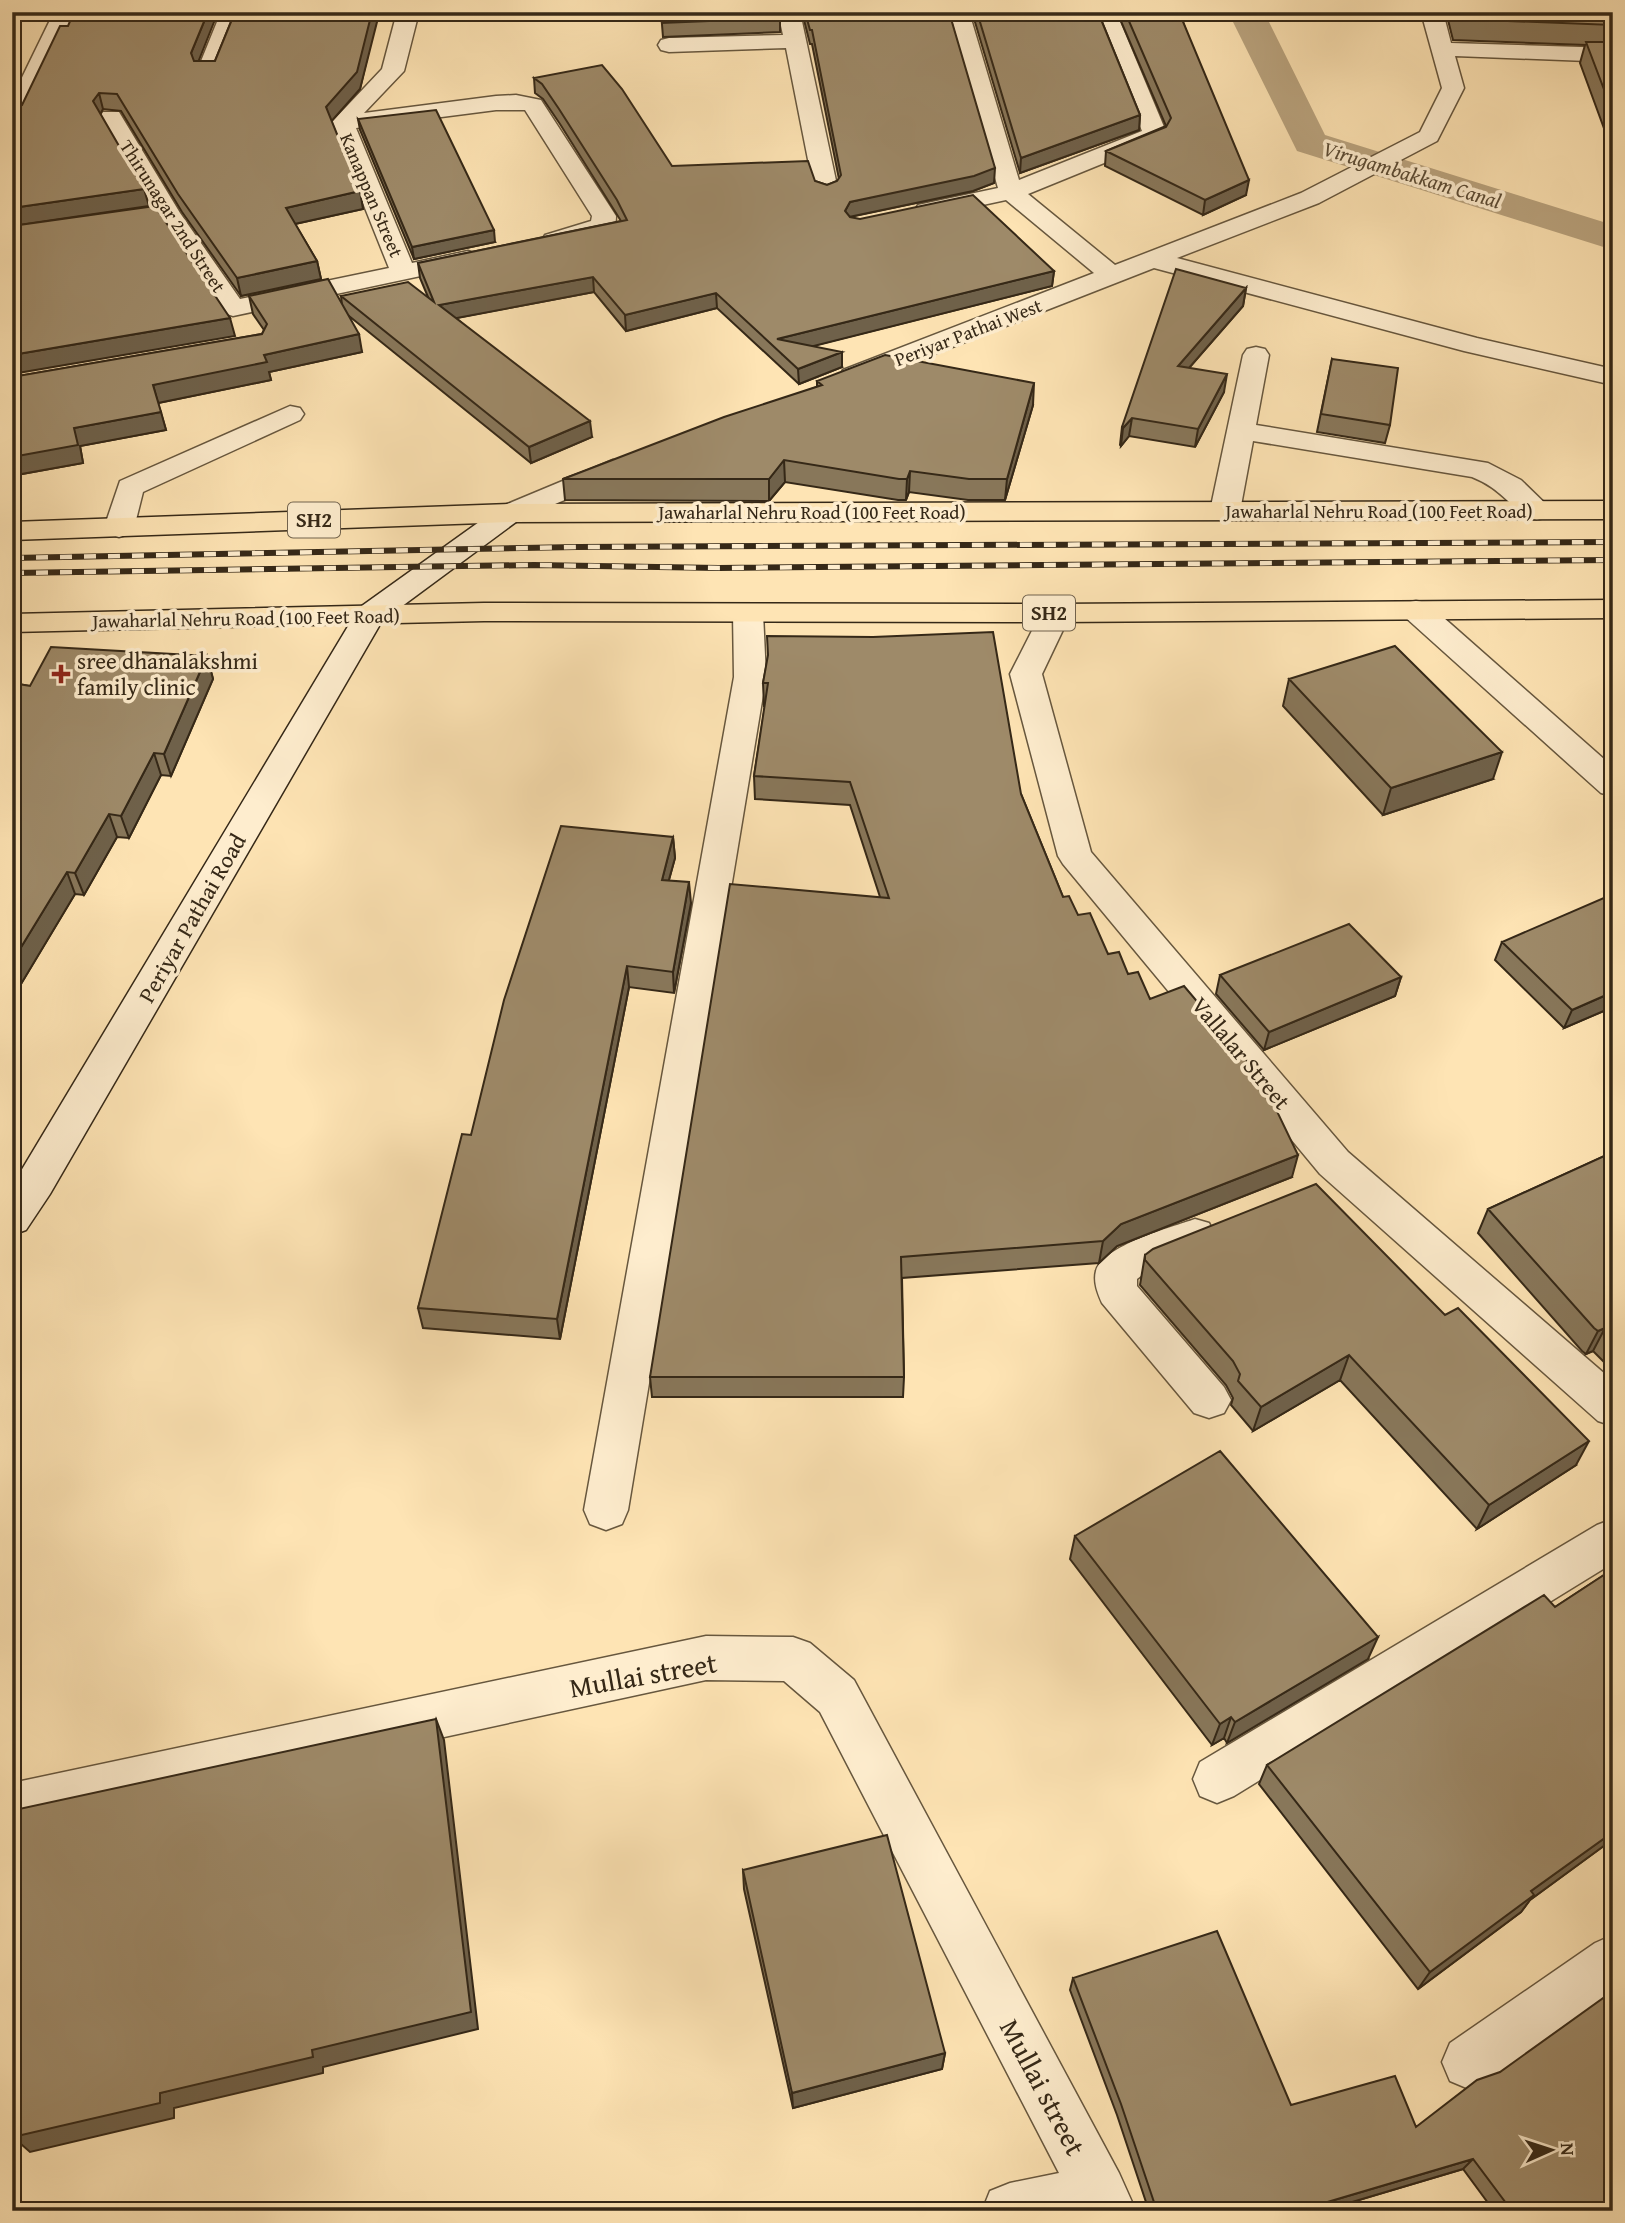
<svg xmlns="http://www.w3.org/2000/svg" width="1625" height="2223" viewBox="0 0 1625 2223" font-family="'Gentium Book Plus',serif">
<rect width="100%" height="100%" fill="#fee4b4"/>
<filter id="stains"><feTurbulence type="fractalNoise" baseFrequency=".00286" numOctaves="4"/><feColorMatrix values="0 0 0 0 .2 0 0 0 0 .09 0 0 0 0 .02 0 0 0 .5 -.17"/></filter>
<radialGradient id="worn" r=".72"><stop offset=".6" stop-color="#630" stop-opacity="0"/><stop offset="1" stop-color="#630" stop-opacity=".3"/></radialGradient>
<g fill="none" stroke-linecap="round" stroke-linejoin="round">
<path fill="#baa47f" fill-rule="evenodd" d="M1235 12H1269V22L1325 135 1613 225V250L1297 151 1233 22Z"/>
<defs>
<path id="street" d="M54 12H76L32 103 29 108H13L12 98Z
M221 12H243L219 71 216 76H200L197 71Z
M397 12H419L404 71 364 113 496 96 516 95 541 100 616 216C616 222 615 227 610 231 596 242 562 249 545 245L542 240 545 235 591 221 592 216 525 110H496L356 128 412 263 468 251 477 254 481 259 477 264 233 316 224 313 156 213 100 117 103 112H119L180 213 240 299 389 268 331 123 382 69Z
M778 12H800L838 190 835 195 826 197 817 195 814 190 786 48 669 52 661 50 658 45 661 40 669 38 783 35Z
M947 12H969L1019 180 1142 131 1094 12H1116L1167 134 1163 139 1028 194 1115 265 1301 193 1420 132 1442 88 1421 12H1443L1451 43 1613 48V62L1455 56 1464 88 1437 141 1319 203 1177 258 1477 338 1613 369V385L1464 351 1154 268 863 382 853 384 843 382 840 376 843 370 1094 273 1006 200 927 217 918 215 915 210 918 205 998 188Z
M1256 347 1265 349 1269 355 1256 425 1488 463 1521 480 1553 511 1548 517C1541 519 1534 521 1527 516 1506 502 1498 487 1472 477L1253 441 1240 511 1235 517 1225 520 1215 517 1210 511 1243 355 1247 349Z
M290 406 300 408 304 414 300 420 143 492 134 528 129 534 119 537 109 534 104 528 120 481Z
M613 460 623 463 627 469 623 475 520 519 510 522 500 519 495 513 500 507Z
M1416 601 1427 603 1613 767V796L1601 793 1405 617 1401 610 1405 603Z
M748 604 759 606 763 613 766 677 628 1510 622 1524 606 1530 590 1524 584 1510 734 677 733 613 737 606Z
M1056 604 1067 606 1071 613 1042 674 1091 852 1348 1152 1613 1381V1426L1598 1421 1320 1174 1063 864 1058 856 1010 674 1041 613 1045 606Z
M1195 1219 1209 1223 1215 1235 1209 1247 1146 1272 1137 1279V1286L1224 1387 1231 1400 1224 1413 1209 1418 1194 1413 1102 1303C1098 1294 1093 1282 1096 1271 1102 1246 1172 1227 1195 1219Z
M1613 1519V1563L1234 1796 1217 1803 1200 1796 1193 1779 1200 1762 1597 1525Z
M706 1636 793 1637 810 1643 854 1680 1119 2173 1136 2211H982L990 2191 1010 2183 1059 2173 820 1712 784 1681 706 1680 12 1831V1783Z
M1613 1935V1992L1488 2081 1469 2089 1450 2081 1442 2062 1450 2043 1595 1943Z"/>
<path id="secondary" d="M510 504 520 507 525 513 520 519 382 621 50 1194 26 1230 12 1235V1186L359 608 500 507Z"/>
<path id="primary" d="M1613 501V519L510 522 12 540V522L510 504Z
M1613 600V618L1056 622 484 621 12 632V614L484 603 1056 604Z"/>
</defs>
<use href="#street" stroke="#67573e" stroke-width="3"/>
<use href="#secondary" stroke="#352817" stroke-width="3"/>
<use href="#primary" stroke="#352817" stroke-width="3"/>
<use href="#street" fill="#feedce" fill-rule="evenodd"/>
<use href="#secondary" fill="#feedce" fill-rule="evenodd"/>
<use href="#primary" fill="#fee4b4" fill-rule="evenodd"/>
<defs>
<path id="rail" d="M12 558 577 547 1613 542
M12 573 534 565 719 568 1613 560"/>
</defs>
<use href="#rail" stroke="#352817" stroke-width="6"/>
<use href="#rail" stroke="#feedce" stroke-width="4.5" stroke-dasharray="12" stroke-linecap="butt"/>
</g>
<path fill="#88775a" stroke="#352817" stroke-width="2" d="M235 12H378L360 89 331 121 360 191 363 209 295 224 317 261 321 279 241 296 182 212 121 111 103 109 100 114 149 206 12 226V107L198 61H215Z
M661 12 780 18V32L663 37Z
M802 12H949L994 183 973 191 850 217 1054 271 1052 286 812 346 842 367 799 384 717 308 626 331 594 292 456 318 592 437 531 463 349 316 362 352 269 372 271 380 158 403 166 430 80 446 83 463 16 475 12 465V377L262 334 264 330 253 314 249 296 342 305 341 296 428 297 420 278 418 263 621 221 560 124 543 99 535 93 534 78 672 166 815 181 827 185 837 181 839 179 812 44H810Z
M972 12H1098L1140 115 1139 130 1020 173Z
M1117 12H1184L1183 22 1246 195 1203 215 1105 166 1106 151 1166 126Z
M1446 12H1613V143L1609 142 1580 63 1585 45 1453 40Z
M358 119 495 242 414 259 360 130Z
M1246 288 1243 306 1189 368 1224 392 1195 447 1129 436 1121 446 1120 445 1122 427Z
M1332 359 1390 425 1385 443 1317 432Z
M817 381 1033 405 1005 500H968L909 492 906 500H898L785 482 769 501 565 500 563 479 817 387Z
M207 656 213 679 171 776 161 775 129 838 117 837 84 895 75 894 12 999V683L30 686Z
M768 657 1021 794 1063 897 1108 954 1128 974 1150 999 1292 1177 1117 1246 1099 1263 902 1278 904 1377 903 1397H652L650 1377 880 897 850 805 755 799 754 776 765 706H764L763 683Z
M1289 679 1493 779 1383 815 1283 706Z
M673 837 675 858 669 880 691 903 674 993 629 987 560 1339 423 1328 418 1308 471 1135Z
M1502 942 1613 1007 1564 1028 1495 960Z
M1220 975 1401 977 1395 996 1264 1050 1216 994Z
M1613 1152V1371L1593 1351 1586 1354 1582 1351 1478 1233 1488 1209Z
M1145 1255 1576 1465 1477 1529 1340 1380 1253 1431 1231 1405 1233 1398 1226 1385 1140 1285Z
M1075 1536 1368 1659 1227 1743 1224 1738 1212 1745 1070 1559Z
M1613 1569V1847L1609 1850 1605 1845 1530 1900 1521 1912 1418 1989 1259 1784 1267 1765 1555 1607Z
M743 1870 945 2053 942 2069 793 2108 744 1889Z
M1073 1978 1291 2105 1416 2127 1613 2211H1494L1463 2169 1322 2211H1149L1117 2115 1070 1990Z"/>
<path fill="#6f614a" stroke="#352817" stroke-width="2" d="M208 12H218L195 70 191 53Z
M372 12H378L379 14 360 89 329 124 326 107Z
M99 93 103 109 98 118 93 101Z
M1140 115 1139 130 1020 173 1021 158Z
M995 168 994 183 973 191 849 217 845 211 850 202Z
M1249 180 1246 195 1203 215 1205 200Z
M144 189 149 206 12 226V208Z
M360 191 363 209 290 225 286 208Z
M494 230 495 242 414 259 412 247Z
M317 261 321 279 241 296 237 278Z
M1054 271 1052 286 782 354 777 339Z
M593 277 594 292 441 321 439 305Z
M1246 288 1243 306 1175 384 1178 366Z
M716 293 717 308 626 331 625 315Z
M230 318 235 336 12 374V355Z
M359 334 362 352 269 372 271 380 158 403 153 385 264 355Z
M842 352V367L799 384 798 369Z
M1227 374 1224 392 1195 447 1198 429Z
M1034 383 1033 405 1005 500 1007 479Z
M161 412 166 430 80 446 83 463 16 475 12 465V457L74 428Z
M1132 418 1129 436 1121 446 1123 428Z
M590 421 592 437 531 463 529 447Z
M784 460 785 482 769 501V479Z
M910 471 909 492 906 500 907 479Z
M207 656 213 679 171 776 164 754Z
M1502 752 1493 779 1383 815 1391 788Z
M154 753 161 775 129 838 121 816Z
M109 814 117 837 84 895 75 873Z
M673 837 675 858 663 901 662 880Z
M67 872 75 894 12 999V962Z
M689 882 691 903 674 993 673 972Z
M627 966 629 987 560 1339 557 1319Z
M1401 977 1395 996 1264 1050 1269 1032Z
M1613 992V1007L1564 1028 1572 1010Z
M1298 1155 1292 1177 1117 1246 1099 1263 1103 1241 1121 1224Z
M1605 1328 1593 1351 1586 1354 1598 1331Z
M1349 1355 1340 1380 1253 1431 1261 1407Z
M12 1400 21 1415 15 1536H12Z
M1589 1441 1576 1465 1477 1529 1489 1505Z
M1378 1637 1368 1659 1227 1743 1235 1722Z
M1231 1717 1224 1738 1212 1745 1220 1724Z
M436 1719 444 1740 478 2029 323 2067V2073L174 2108V2118L30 2152 13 2137 160 2093 312 2050Z
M1613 1832V1836L1605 1845 1530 1900 1521 1912 1418 1989 1430 1972 1531 1891Z
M945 2053 942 2069 793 2108 792 2093Z
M1473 2159 1463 2169 1322 2211H1297Z"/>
<path fill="#9e8a69" stroke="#352817" stroke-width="2" d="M74 12H208L191 53 194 61H215L235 12H372L357 72 326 107 360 191 286 208 317 261 237 278 178 194 117 94 99 93 93 101 144 189 12 208V107L22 105 60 26H68Z
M661 12H779L780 18 662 23Z
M805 12H949L995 168 974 176 850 202 845 211 850 217 860 219 973 195 1054 271 777 339 842 352 798 369 716 293 625 315 593 277 439 305 590 421 529 447 341 296 408 282 434 302 418 263 627 220 617 200 559 109 542 84 534 78 602 65 622 89 672 166 808 161 815 181 827 185 837 181 841 175 812 30H810Z
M977 12H1098L1140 115 1021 158Z
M1125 12H1179L1249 180 1205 200 1106 151 1166 127 1171 118Z
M1456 12H1613V25L1458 19Z
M1586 42H1613V113Z
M436 110 494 230 412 247 358 119Z
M155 206 230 318 12 355V226Z
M1176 269 1246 288 1178 366 1227 374 1198 429 1132 418 1123 428 1122 427Z
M328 279 359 334 264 355 267 362 153 385 161 412 74 428 78 445 12 457V377L262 334 267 324 249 296Z
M885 355 1034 383 1007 479H969L910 471 907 479H899L784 460 769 479H563L724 417 822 385 817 381Z
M1332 359 1398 368 1390 425 1321 414Z
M993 632 1021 794 1063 897 1069 896 1078 915 1090 913 1108 954 1119 952 1128 974 1138 972 1150 999 1184 986 1260 1076 1298 1155 1121 1224 1103 1241 901 1257 904 1377H650L730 884 889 898 850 782 754 776 768 683H763L768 655 767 636 873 637Z
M1395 646 1502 752 1391 788 1289 679Z
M51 647 207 656 164 754 154 753 121 816 109 814 75 873 67 872 12 962V683L30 686Z
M561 826 673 837 662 880 689 882 673 972 627 966 557 1319 418 1308 462 1134 471 1135 504 1000Z
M1613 894V992L1572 1010 1502 942Z
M1349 924 1401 977 1269 1032 1220 975Z
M1613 1152V1335L1605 1328 1598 1331 1594 1328 1488 1209Z
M1316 1184 1445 1315 1458 1308 1589 1441 1489 1505 1349 1355 1261 1407 1238 1381 1240 1374 1233 1361 1145 1260V1255L1153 1249Z
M1220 1451 1378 1637 1235 1722 1231 1717 1220 1724 1075 1536Z
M1613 1569V1832L1531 1891 1534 1895 1430 1972 1267 1765 1544 1595 1555 1607Z
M436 1719 471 2012 312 2050 313 2057 160 2093V2103L13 2137 19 1809Z
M887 1835 945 2053 792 2093 743 1870Z
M1217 1931 1291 2105 1395 2076 1416 2127 1477 2080 1500 2072 1613 1991V2211H1512L1473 2159 1297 2211H1157L1121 2104 1073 1978Z"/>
<path fill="#8f2418" stroke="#feedce" stroke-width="2.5" d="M57.5 663.5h7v7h7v7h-7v7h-7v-7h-7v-7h7z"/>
<g text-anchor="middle" stroke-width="7" stroke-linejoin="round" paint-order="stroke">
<g font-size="19" fill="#352817" stroke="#feedce">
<text transform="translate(372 195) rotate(67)" y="7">Kanappan Street</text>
<text transform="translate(173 216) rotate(57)" y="7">Thirunagar 2nd Street</text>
<text transform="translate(968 332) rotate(-21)" y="7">Periyar Pathai West</text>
<text x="1379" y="518">Jawaharlal Nehru Road (100 Feet Road)</text>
<text x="812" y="519">Jawaharlal Nehru Road (100 Feet Road)</text>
<text transform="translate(246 618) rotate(-1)" y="7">Jawaharlal Nehru Road (100 Feet Road)</text>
</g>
<g font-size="21" font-style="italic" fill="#5d4d36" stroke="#feedce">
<text transform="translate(1412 175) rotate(17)" y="7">Virugambakkam Canal</text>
</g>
<g fill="#feedce" stroke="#71634e" stroke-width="2">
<rect x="288" y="502.5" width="52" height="35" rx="5"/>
<rect x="1023" y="595.5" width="52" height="35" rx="5"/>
</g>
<g font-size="21" font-weight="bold" fill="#352817">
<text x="314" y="527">SH2</text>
<text x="1049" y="620">SH2</text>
</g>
<g font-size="23" fill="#352817" stroke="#feedce" text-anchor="start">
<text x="77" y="669">sree dhanalakshmi<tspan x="77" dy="26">family clinic</tspan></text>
</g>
<g font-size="23" fill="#352817" stroke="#feedce">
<text transform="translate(192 918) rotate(-60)" y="8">Periyar Pathai Road</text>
<text transform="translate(1241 1053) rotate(50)" y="8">Vallalar Street</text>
</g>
<g font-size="28" fill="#352817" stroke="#feedce">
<text transform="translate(643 1675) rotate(-10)" y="10">Mullai street</text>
<text transform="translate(1043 2087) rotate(62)" y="10">Mullai street</text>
</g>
</g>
<rect width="1625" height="2223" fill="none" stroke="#fee4b4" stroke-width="42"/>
<rect x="14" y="14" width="1597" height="2195" fill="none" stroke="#352817" stroke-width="3.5"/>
<rect x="21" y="21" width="1583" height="2181" fill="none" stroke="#352817" stroke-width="2"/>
<g transform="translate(1551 2150) rotate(87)" stroke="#feedce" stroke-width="5" paint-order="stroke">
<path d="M0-5L12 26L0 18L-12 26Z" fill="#352817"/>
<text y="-10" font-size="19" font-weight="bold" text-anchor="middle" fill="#352817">N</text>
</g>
<rect width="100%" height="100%" filter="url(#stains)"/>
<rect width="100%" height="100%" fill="url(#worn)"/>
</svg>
